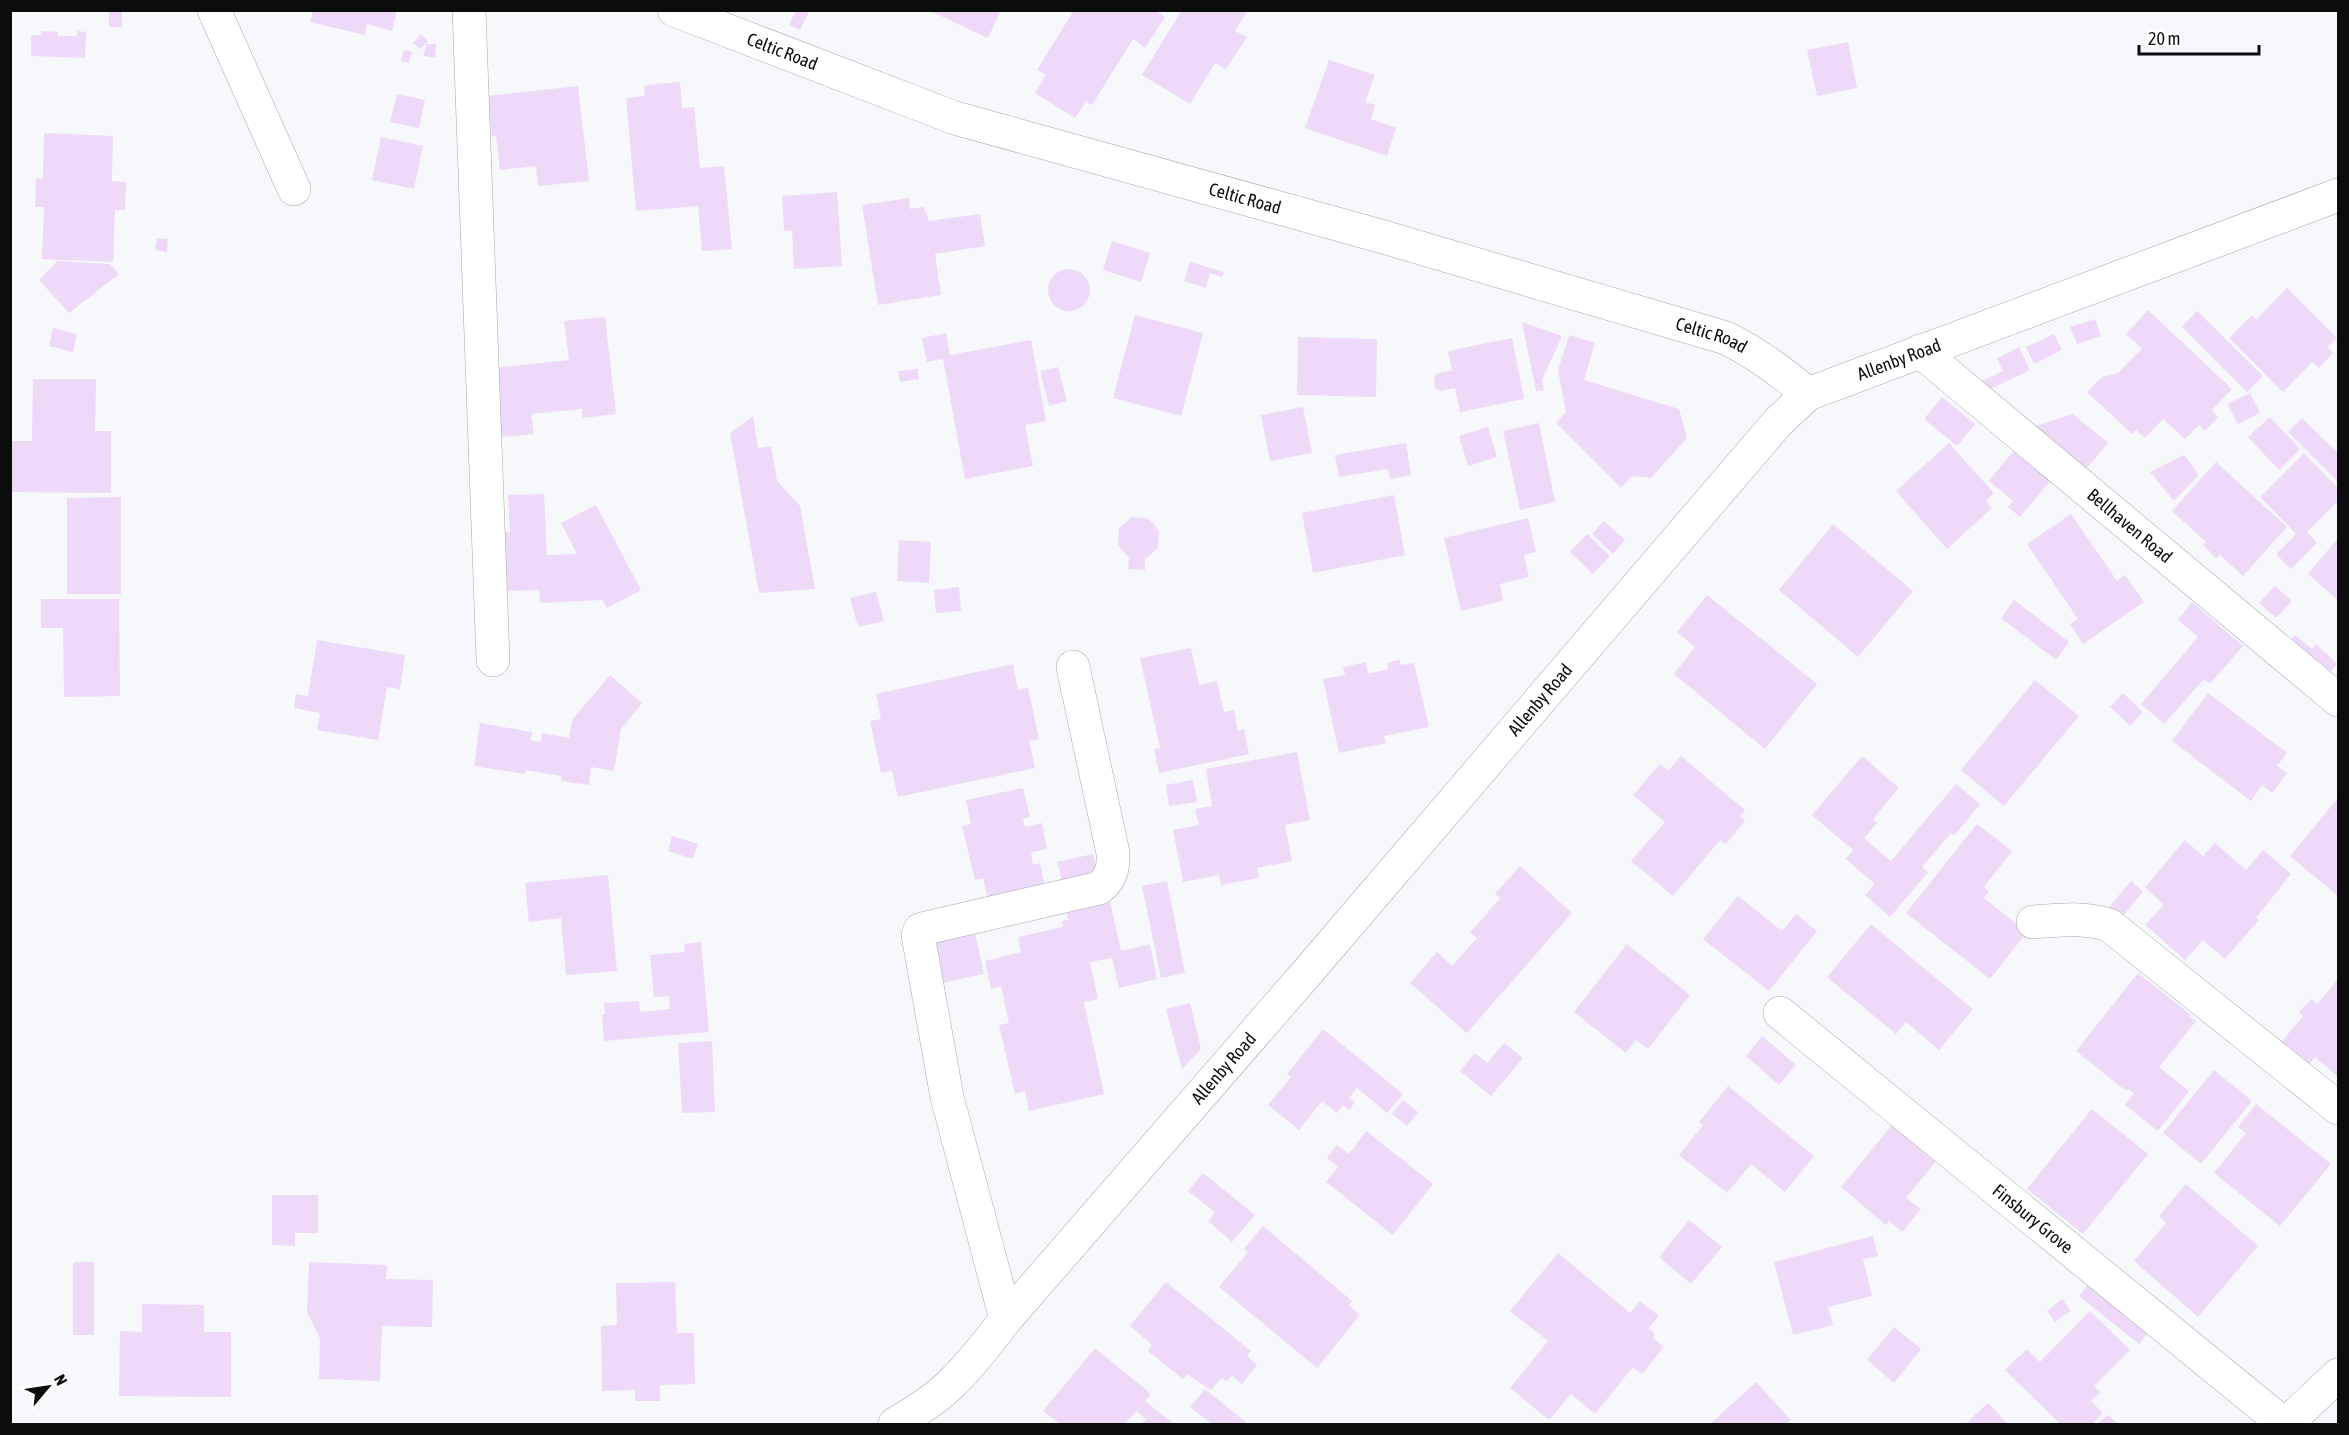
<svg xmlns="http://www.w3.org/2000/svg" width="2349" height="1435" viewBox="0 0 2349 1435" font-family="'Asap Condensed',sans-serif">
<rect width="100%" height="100%" fill="#f6f8fb"/>
<path fill="#efd9f8" d="M109 10H122V27H109Z
M313 10H397L392 31 367 24 365 35 310 22Z
M796 10H810L800 30 789 25Z
M928 10H1001L988 38Z
M1074 10H1154L1165 17 1145 48 1133 39 1092 105 1086 101 1075 118 1035 93 1046 75 1037 70Z
M1182 10H1248L1235 31 1247 37 1226 69 1215 63 1190 104 1142 75Z
M41 31 58 32V36H77V31L86 32 85 58 31 56V35H41Z
M421 34 428 41 420 49 413 43Z
M1848 42 1857 88 1817 96 1807 50Z
M426 44H436L435 58 424 56Z
M404 50 412 52 409 63 401 61Z
M1329 60 1375 75 1365 102 1375 105 1371 119 1396 128 1387 156 1305 128Z
M680 82 682 108 694 107 700 168 724 166 732 249 702 251 698 206 636 211 626 98 645 96 644 85Z
M578 86 589 181 538 186 536 166 500 170 496 136 492 137 487 96Z
M397 94 425 100 419 128 390 122Z
M44 133 113 136 112 181 126 182 125 210H115L113 262 42 259 44 207H35L36 178 43 179Z
M381 137 423 146 414 189 372 180Z
M837 192 842 266 794 269 792 230 784 231 782 196Z
M909 198 910 209 924 207 929 221 980 214 985 246 935 254 941 295 878 305 862 205Z
M157 238 168 239 167 252 155 250Z
M1112 241 1150 253 1141 282 1103 270Z
M57 261 110 264 119 274 69 313 39 280Z
M1190 262 1224 272 1222 277 1210 273 1206 288 1184 281Z
M1048 290a21 21 0 1 1 42 0a21 21 0 1 1-42 0Z
M2287 288 2337 338 2328 347 2333 353 2319 368 2312 362 2283 392 2229 338 2252 315 2256 320Z
M2148 310 2232 389 2212 410 2218 417 2205 431 2199 425 2185 439 2163 419 2145 438 2136 430 2132 434 2087 392 2102 377 2118 373 2142 349 2126 334Z
M2197 311 2263 376 2247 392 2182 327Z
M1135 315 1203 333 1181 416 1113 398Z
M605 317 616 414 583 418 582 409 531 414 534 434 492 438 493 368 569 360 564 321Z
M2095 319 2101 336 2077 344 2070 327Z
M1522 322 1562 336 1542 380 1544 390 1536 391Z
M53 328 77 334 73 352 49 346Z
M946 333 950 355 1031 340 1046 421 1025 425 1033 466 965 479 943 359 927 362 922 338Z
M2054 334 2062 350 2034 364 2026 347Z
M1569 335 1595 343 1584 380 1679 409 1687 438 1651 478 1632 476 1621 488 1556 423 1566 412 1558 370Z
M1298 337 1377 339 1376 397 1297 395Z
M1512 338 1524 399 1460 412 1455 388 1440 391 1435 388 1434 377 1437 373 1452 371 1448 351Z
M2019 347 2030 370 1984 392 1979 382 2003 371 1997 358Z
M1058 367 1067 401 1049 406 1040 371Z
M918 369 919 379 900 382 898 371Z
M33 379H96L95 431H111V493L10 492V441H32Z
M2250 393 2260 413 2238 424 2227 404Z
M1942 397 1975 424 1957 446 1924 419Z
M1303 407 1312 453 1270 461 1261 415Z
M2073 414 2108 443 2083 473 2030 428Z
M753 416 758 448 771 446 777 481 800 506 815 589 759 593 730 433Z
M2270 417 2300 449 2279 470 2248 437Z
M2302 418 2338 453V482L2288 432Z
M1539 423 1555 502 1520 510 1503 431Z
M1488 427 1497 457 1468 466 1459 436Z
M1406 443 1411 475 1390 479 1388 469 1339 477 1335 455Z
M1949 443 1994 493 1986 501 1992 508 1947 549 1896 491Z
M2014 450 2051 480 2020 517 2008 507 2013 501 1989 481Z
M2304 453 2338 488V501L2307 532 2317 543 2291 569 2276 554 2296 534 2260 497Z
M2184 455 2199 475 2174 501 2150 472Z
M2216 462 2287 527 2243 576 2220 555 2216 558 2203 545 2206 542 2172 511Z
M544 494 547 555 577 554 561 523 596 505 641 590 607 608 602 600 540 603 539 590 504 591 501 532H510L508 495Z
M1394 495 1405 555 1313 573 1302 513Z
M121 497V594H67V498Z
M2071 514 2117 581 2125 575 2144 602 2083 644 2070 624 2078 619 2027 544Z
M1132 517 1149 519 1159 531 1158 548 1145 559V570L1128 569 1129 558 1118 545 1119 528Z
M1528 518 1536 552 1524 555 1529 577 1500 584 1503 601 1461 611 1444 538Z
M1604 521 1625 540 1613 554 1592 534Z
M1833 524 1913 591 1858 657 1779 590Z
M1587 534 1610 556 1593 574 1570 552Z
M2338 538V600L2308 574Z
M899 540 931 542 929 583 897 581Z
M2275 586 2292 601 2276 618 2259 603Z
M959 587 961 611 936 613 934 590Z
M876 592 884 621 858 627 850 598Z
M1707 595 1817 684 1765 749 1674 674 1695 647 1677 632Z
M41 599H119L120 696 64 697 63 628H41Z
M2014 600 2069 642 2056 660 2001 618Z
M2192 602 2243 646 2210 684 2204 679 2164 724 2141 704 2198 637 2178 620Z
M2295 635 2312 649 2316 644 2337 664 2326 677 2288 643Z
M317 640 405 655 400 689 387 687 378 740 317 730 320 713 294 708 296 694 308 696Z
M1191 648 1199 685 1217 681 1224 712 1234 710 1238 731 1244 729 1249 754 1159 773 1154 749 1160 748 1140 658Z
M1399 660 1401 665 1414 663 1429 727 1384 736 1386 743 1339 753 1323 679 1345 675 1343 667 1366 662 1368 674 1388 669 1387 663Z
M1013 664 1018 690 1028 688 1039 739 1029 741 1035 768 898 797 892 771 881 773 870 721 881 719 876 694Z
M610 675 642 703 621 729 614 771 591 767 589 785 561 781V776L526 770 525 774 474 766 480 723 532 732 531 740 541 742 542 733 569 738 572 720Z
M2035 680 2079 716 2004 806 1961 770Z
M2123 693 2143 712 2130 726 2110 707Z
M2208 693 2287 753 2277 766 2287 773 2272 793 2262 785 2251 801 2172 741Z
M1297 752 1310 820 1285 825 1292 861 1257 868 1259 878 1221 885 1219 875 1183 882 1173 830 1199 825 1195 809 1212 806 1206 769Z
M1681 756 1745 810 1740 816 1745 821 1726 844 1720 840 1673 896 1631 861 1665 822 1633 795 1660 764 1668 771Z
M1862 756 1899 788 1873 819 1877 823 1864 838 1891 861 1956 784 1980 804 1954 836 1951 833 1922 867 1928 872 1890 917 1865 895 1875 884 1846 859 1853 850 1812 815Z
M1193 780 1197 802 1169 806 1166 785Z
M1023 788 1030 817 1023 819 1025 827 1042 823 1047 849 1031 852 1033 865 1040 863 1045 888 988 900 983 878 975 880 962 826 971 824 966 800Z
M2338 798V896L2290 856Z
M1977 824 2012 851 1984 887 1989 892 1984 898 2027 932 1990 979 1906 913Z
M672 836 698 844 693 859 668 851Z
M2185 840 2203 856 2215 843 2246 870 2263 850 2291 874 2256 918 2259 920 2225 959 2203 940 2185 960 2145 925 2164 905 2145 887Z
M1093 854 1098 874 1063 885 1057 862Z
M1520 866 1572 913 1467 1033 1410 983 1437 952 1452 966 1477 938 1470 933 1500 898 1495 894Z
M608 875 617 971 566 975 561 918 529 922 525 883Z
M1167 881 1185 973 1161 978 1142 886Z
M2131 881 2143 892 2120 919 2108 908Z
M1738 896 1782 931 1796 914 1817 931 1769 991 1703 939Z
M1109 897 1121 951 1150 944 1157 979 1119 988 1112 958 1090 962 1098 999 1084 1002 1104 1094 1029 1111 1025 1091 1015 1094 999 1025 1009 1023 1001 986 991 989 985 961 1021 952 1018 937 1063 927 1062 921 1068 920 1065 907Z
M1871 924 1973 1009 1939 1050 1906 1022 1896 1034 1827 977Z
M974 928 984 974 942 983 932 938Z
M701 942 709 1032 604 1041 602 1015 605 1014 604 1003 639 1001 640 1012 670 1009 669 996 654 997 650 955 685 952 684 944Z
M1627 944 1690 995 1648 1049 1636 1040 1626 1053 1574 1012Z
M2138 973 2191 1015 2189 1017 2196 1021 2159 1067 2189 1091 2158 1131 2125 1105 2134 1093 2128 1089 2126 1091 2076 1051Z
M2338 979V1077L2315 1057 2305 1069 2278 1046 2303 1016 2299 1012 2311 999 2317 1004Z
M1190 1003 1201 1049 1182 1069 1166 1009Z
M1323 1029 1403 1094 1387 1113 1357 1088 1349 1098 1355 1102 1349 1110 1343 1105 1337 1113 1322 1101 1299 1130 1268 1105 1291 1077 1287 1074Z
M1762 1036 1796 1065 1779 1085 1746 1056Z
M712 1041 715 1112 682 1113 678 1043Z
M1504 1043 1523 1058 1491 1096 1460 1071 1475 1053 1487 1063Z
M2214 1070 2252 1101 2201 1164 2163 1133Z
M1728 1086 1814 1156 1785 1192 1751 1164 1727 1193 1679 1155 1703 1125 1699 1122Z
M1403 1100 1418 1112 1407 1126 1392 1114Z
M2256 1104 2331 1164 2280 1226 2214 1173 2246 1133 2238 1127Z
M2092 1109 2148 1154 2083 1234 2027 1189Z
M1892 1125 1936 1161 1906 1198 1921 1209 1902 1232 1889 1221 1886 1225 1841 1187Z
M1366 1131 1433 1184 1393 1235 1326 1182 1338 1167 1327 1158 1337 1145 1349 1154Z
M1203 1173 1255 1215 1232 1242 1208 1221 1215 1212 1188 1191Z
M2186 1184 2258 1246 2198 1317 2134 1261 2166 1223 2159 1216Z
M272 1195H318V1233H295V1246L272 1245Z
M1689 1220 1722 1247 1691 1284 1659 1257Z
M1263 1226 1352 1301 1349 1305 1360 1315 1317 1368 1219 1287 1248 1252 1244 1249Z
M1873 1236 1878 1256 1863 1259 1872 1296 1828 1307 1833 1325 1793 1335 1774 1262Z
M1558 1253 1630 1313 1640 1301 1659 1316 1649 1328 1655 1334 1653 1338 1664 1347 1642 1374 1633 1367 1595 1414 1571 1394 1549 1420 1510 1388 1548 1341 1510 1311Z
M73 1262H94V1335H73Z
M309 1262 387 1265 386 1279 433 1280 432 1327 382 1326 380 1381 319 1379 320 1339 307 1312Z
M2095 1276 2155 1324 2139 1344 2079 1296Z
M675 1282 677 1333H694L695 1384 660 1385V1401H635V1390L602 1391 601 1326 617 1325 616 1283Z
M1166 1282 1251 1351 1247 1356 1257 1365 1242 1384 1232 1376 1227 1381 1221 1378 1211 1390 1187 1374 1183 1379 1148 1351 1152 1345 1130 1326Z
M2062 1299 2071 1311 2055 1322 2047 1311Z
M142 1304 204 1305V1332H231V1397L119 1396 120 1331 142 1332Z
M2090 1311 2130 1350 2094 1386 2101 1392 2091 1401 2103 1413 2092 1424H2060L2005 1370 2027 1349 2040 1362Z
M1894 1327 1921 1349 1894 1383 1867 1360Z
M1095 1348 1151 1394 1145 1401 1174 1424H1141L1146 1419 1136 1411 1125 1424H1060L1043 1411Z
M1756 1382 1791 1420 1785 1424H1710Z
M1205 1389 1248 1424H1212L1190 1407Z
M1988 1403 2008 1424H1965Z
M2108 1415 2118 1424H2097Z"/>
<g fill="none" stroke-linecap="round" stroke-linejoin="round">
<defs>
<g id="minor">
<path d="M214 10 294 189"/>
<path d="M469 10 493 660"/>
<path id="s1" d="M674 10 955 118 1380 236 1726 338C1757 353 1782 372 1808 394"/>
<path id="s2" d="M1920 351 2338 700"/>
<path d="M2033 922C2059 920 2083 917 2109 925L2338 1108"/>
<path id="s3" d="M1780 1013 2284 1424"/>
<path d="M1006 1319 947 1097 918 935 920 930 926 928 1099 888C1111 879 1114 868 1113 853L1073 667"/>
<path id="s4" d="M895 1424C916 1411 938 1398 955 1380 974 1361 990 1340 1006 1319L1305 975 1778 422 1808 394 2338 195"/>
<path d="M2286 1424 2338 1375"/>
</g>
</defs>
<use href="#minor" stroke="#a6a8aa" stroke-width="34"/>
<use href="#minor" stroke="#fff" stroke-width="33"/>
</g>
<g text-anchor="middle" stroke-width="4.5" stroke-linejoin="round" paint-order="stroke">
<g font-size="18" fill="#0b0c0c" stroke="#fff">
<text dy="6" stroke="none"><textPath href="#s1" startOffset="116">Celtic Road</textPath></text>
<text dy="6" stroke="none"><textPath href="#s1" startOffset="602">Celtic Road</textPath></text>
<text dy="6" stroke="none"><textPath href="#s1" startOffset="1088">Celtic Road</textPath></text>
<text dy="6" stroke="none"><textPath href="#s4" startOffset="1476">Allenby Road</textPath></text>
<text dy="6" stroke="none"><textPath href="#s2" startOffset="273">Bellhaven Road</textPath></text>
<text dy="6" stroke="none"><textPath href="#s4" startOffset="972">Allenby Road</textPath></text>
<text dy="6" stroke="none"><textPath href="#s4" startOffset="486">Allenby Road</textPath></text>
<text dy="6" stroke="none"><textPath href="#s3" startOffset="326">Finsbury Grove</textPath></text>
</g>
</g>
<rect width="2349" height="1435" fill="none" stroke="#0b0c0c" stroke-width="24"/>
<g transform="translate(48 1387) rotate(61)" stroke="#ffffff" stroke-width="4.5" paint-order="stroke">
<path d="M0-4.5L10 22L0 15L-10 22Z" fill="#0b0c0c"/>
<text y="-9" font-size="16" font-weight="bold" text-anchor="middle" fill="#0b0c0c">N</text>
</g>
<path d="M2139 45v9h120v-9" fill="none" stroke="#0b0c0c" stroke-width="3"/>
<text x="2148" y="45" font-size="18" fill="#0b0c0c" stroke="#ffffff" stroke-width="4.5" paint-order="stroke">20 m</text>
</svg>
